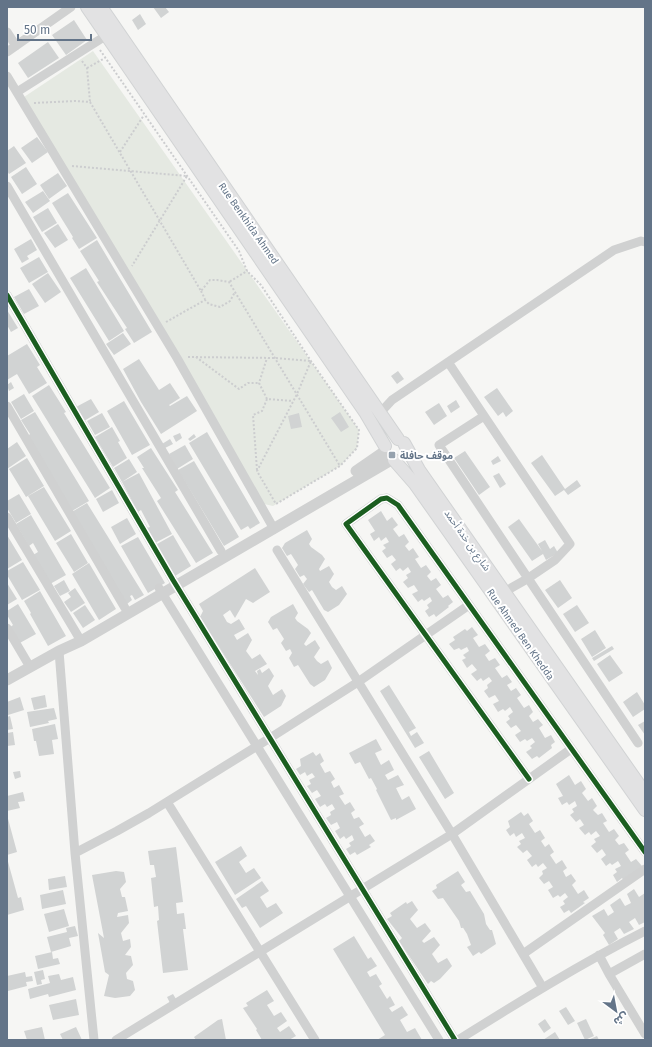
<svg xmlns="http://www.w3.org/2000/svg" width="652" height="1047" viewBox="0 0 652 1047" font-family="'Fira Sans','Noto Sans Arabic',sans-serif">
<rect width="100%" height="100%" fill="#f6f6f4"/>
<path fill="#e5e9e2" d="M93 51 359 430 357 448 340 466 273 506 264 504 24 97Z"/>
<path fill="#d1d3d3" d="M153 7H165L169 12 161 18Z
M140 14 146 24 138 30 132 20Z
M74 20 87 40 66 55 52 35Z
M48 42 59 58 28 78 18 63Z
M37 137 48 152 32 163 21 148Z
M14 146 26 163 9 174 7 171V151Z
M26 167 37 184 22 194 11 177Z
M58 173 67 186 49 199 40 185Z
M43 191 50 201 33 213 25 202Z
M68 193 97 238 79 249 72 238 73 237 52 203Z
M48 208 57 223 42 232 33 217Z
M58 224 68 240 55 248 44 233Z
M31 239 37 250 27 256 29 259 22 263 14 249Z
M97 240 152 332 134 343 125 329 127 328 97 282 99 281 80 251Z
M39 257 48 272 29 283 20 268Z
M86 268 124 331 109 341 70 278Z
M48 273 61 292 45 303 32 284Z
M29 289 39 306 24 314 14 297Z
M7 310 18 328 11 332 7 325Z
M123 333 131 344 114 355 106 344Z
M27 344 40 365 37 367 47 383 29 394 17 374 7 380V356Z
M139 359 159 390 170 383 180 398 169 405 170 406 187 396 197 411 161 434 141 402 123 369Z
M398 371 404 379 397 384 391 376Z
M11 382 14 388 9 391 7 385Z
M49 385 66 412 64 413 110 488 95 498 32 396Z
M497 388 513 411 506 417 503 412 498 416 484 397Z
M24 394 34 411 21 419 11 402Z
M91 399 99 412 84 421 76 407Z
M456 400 460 407 451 413 447 406Z
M124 401 150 445 132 455 107 411Z
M439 403 447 416 434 425 425 412Z
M35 412 89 501 72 511 28 436 30 434 21 420Z
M340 412 349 427 341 432 331 418Z
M102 413 110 427 95 435 87 421Z
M299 413 302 427 291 429 288 416Z
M112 427 120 441 118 442 127 458 113 467 95 437Z
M207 432 260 523 250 529 248 526 241 530 189 443Z
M180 433 182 438 176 442 173 436Z
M194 434 196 437 190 441 188 439Z
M170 439 173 444 165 448 162 444Z
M17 442 26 456 7 469V449Z
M185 445 193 459 177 469 169 454Z
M151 448 178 490 175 492 213 553 196 563 157 501 161 498 142 468H144L137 457Z
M465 451 490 487 479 495 454 458Z
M542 455 565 489 577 480 581 486 568 495 564 490 555 496 531 463Z
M498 456 501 461 493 465 491 461Z
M27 458 44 486 26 497 9 469Z
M129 459 137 472 122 482 114 468Z
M194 461 239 537 224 546 178 470Z
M139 473 172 534 155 543 147 528 150 527 141 510 138 512 122 482Z
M499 473 506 484 500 488 493 476Z
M44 487 71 531 55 541 28 496Z
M112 490 119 503 103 512 96 499Z
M19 494 31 514 16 523 7 508V501Z
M87 503 144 595 135 600 132 595 130 596 132 600 127 604 70 513Z
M381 511 387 521 392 517 398 525 393 529 399 537 404 534 409 542 405 546 409 551 413 548 419 557 415 559 421 568 426 565 431 572 427 576 431 581 436 578 441 585 436 589 443 598 448 595 453 602 448 606 449 607 436 617 434 614 429 617 425 611 429 608 427 605 432 601 430 597 424 601 422 599 418 602 412 594 418 591 414 585 408 588 403 582 408 578 406 575 411 572 408 567 403 571 400 568 396 571 391 564 396 560 392 555 387 558 382 551 386 548 383 545 389 542 386 537 381 541 379 537 374 541 370 534 375 531 368 520Z
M31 515 66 575 50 584 33 555 38 552 33 543 29 546 16 524Z
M127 518 136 534 120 544 111 527Z
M519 519 542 551 538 544 545 540 550 549 554 546 558 553 546 560 543 554 532 561 508 527Z
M307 530 312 539 309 544 311 547 322 555 325 559 319 569 320 571 329 566 334 574 329 582 332 587 336 590 342 586 347 594 339 605 328 612 324 610 312 590 309 592 303 584 307 579 304 575 300 577 295 569 298 565 291 554 287 556 282 548 285 543Z
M71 534 88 563 74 572 56 543Z
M7 535 22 560 7 569Z
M173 535 191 566 175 576 157 544Z
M138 537 165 583 148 593 121 546Z
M23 562 40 590 22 600 7 575V571Z
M89 563 116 609 99 620 72 574Z
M255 568 270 592 253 603 246 599 235 618 230 610 223 615 227 622 231 624 239 619 245 629 234 635 237 640 248 633 252 640 246 651 252 659 260 654 267 664 255 671 258 675 257 671 260 669 262 673 269 668 274 676 268 686 273 695 282 689 286 696 281 706 264 717 200 617 203 611 199 604Z
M64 580 70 591 60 596 54 586Z
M560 580 572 598 558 608 545 590Z
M7 583 17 599 7 605Z
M75 588 85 603 71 612 64 602 71 597 68 593Z
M40 591 66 636 48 646 30 614 31 613 24 601Z
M18 604 36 634 18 644 9 628 13 625 7 615V611Z
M293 604 298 613 295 618 297 621 308 629 311 633 304 644 306 646 315 640 320 648 314 657 317 661 321 664 328 660 332 668 325 680 314 687 310 684 298 665 294 667 289 658 292 653 290 649 286 651 281 643 284 639 277 628 273 630 268 622 271 617Z
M85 605 95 620 83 628 73 613Z
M577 605 589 623 575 632 563 614Z
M472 627 478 635 473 638 479 647 485 644 490 651 485 655 489 661 495 658 500 665 495 668 502 678 507 675 512 682 507 685 511 691 516 688 521 695 517 698 524 708 529 705 533 712 529 716 533 722 538 719 543 725 539 728 545 738 551 735 555 742 551 745 552 748 539 758 537 756 532 759 526 752 532 748 530 746 535 742 532 738 527 741 525 739 520 742 515 735 521 731 516 725 511 728 506 722 510 719 508 716 513 712 510 707 505 711 503 709 498 712 493 704 499 701 495 695 489 698 484 691 488 688 487 685 492 681 489 677 483 681 481 678 477 681 471 674 477 670 472 664 467 668 462 660 466 658 463 655 469 651 467 647 461 650 459 648 454 650 449 644 455 640 453 637 465 629 467 631Z
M595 630 606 648 592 657 581 639Z
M612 646 614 649 594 661 592 658Z
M610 655 623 673 609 682 597 664Z
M389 685 416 728 409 732 411 736 417 732 424 743 415 748 380 691Z
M637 692 645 705V709L633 717 623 702Z
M45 695 47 707 34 710 31 698Z
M20 697 24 710 8 715 7 702Z
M54 708 57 719 48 721 49 723 30 727 27 712Z
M10 716 13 729 7 730V717Z
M645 721V735L638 725Z
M55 724 58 739 52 740 54 754 39 756 36 741H34L32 729Z
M13 732 15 745 7 746V733Z
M376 739 382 750 375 753 381 765 389 760 394 770 385 775 388 780 398 775 404 785 396 788 402 800 409 796 416 809 396 820V818L391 820 376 790 377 789 371 778 369 779 360 762 355 764 349 753Z
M429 751 454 793 445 799 419 757Z
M313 752 316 756 320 753 324 761 320 764 325 773 330 771 335 779 331 782 334 788 339 785 344 794 339 796 345 805 350 802 355 810 351 813 354 819 359 817 364 824 359 827 365 837 370 834 375 841 369 845 371 847 357 855 355 852 350 855 346 849 351 846 349 843 354 840 352 835 346 839 344 836 340 839 335 831 340 828 337 822 331 825 326 818 331 815 330 812 335 809 332 804 327 807 325 804 320 807 315 799 321 796 317 790 312 793 307 786 311 784 309 780 315 777 312 773 307 776 305 772 300 775 296 769 301 766 300 759Z
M20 771 21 777 15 779 13 772Z
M569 775 575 785 581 781 586 789 582 793 588 801 592 798 597 806 593 810 598 815 602 813 607 821 603 823 609 832 614 829 619 836 615 840 619 845 624 843 629 850 625 853 631 862 636 859 642 866 624 881 622 878 617 882 613 875 617 872 615 869 621 866 618 861 612 865 610 863 606 866 601 859 606 855 602 849 597 853 591 846 596 842 594 839 600 836 596 831 591 835 589 832 585 835 579 828 584 825 580 819 576 822 570 815 574 812 572 809 577 806 575 801 569 805 567 802 562 805 558 798 563 796 556 784Z
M23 792 25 801 18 802 20 808 7 811V796Z
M521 812 524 816 528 813 533 821 529 824 535 833 540 830 545 838 541 841 545 847 549 844 554 852 550 855 556 864 562 860 567 868 563 871 566 877 571 874 576 881 572 885 578 894 584 890 589 898 583 902 585 903 571 913 569 910 564 913 560 907 565 904 563 901 568 897 565 893 560 897 558 895 553 898 548 890 553 887 549 881 544 884 539 878 543 874 542 871 547 868 543 863 538 867 536 864 532 867 527 860 532 856 527 850 523 853 517 847 521 844 519 841 525 838 522 833 516 837 514 833 510 836 506 830 510 827 508 821Z
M7 815 17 852 7 855Z
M241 846 247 856 239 862 246 873 254 868 261 878 235 895 215 862Z
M176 847 183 902 176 903 177 914 184 913 186 929H183L188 970 163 973 157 921 159 920 158 906 154 907 151 878 156 877 154 865H150L148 851Z
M7 858 18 898 21 897 24 910 7 915Z
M116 871 124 872 126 882 120 889 122 897H125L128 911 118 913 117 917 128 915 129 923 121 933 123 941 130 939 131 947 125 955 131 956 133 965 126 973 127 979 133 981 135 990 130 996 115 998 104 996 109 975 105 972 98 933 104 938 92 875Z
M458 871 465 882 461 885 466 892 470 891 484 914 486 924 490 930H492L496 944 481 954 479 952 473 956 467 947 471 945 467 934 462 926 463 928H461L459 921 443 898 438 899 432 891 437 888 436 885Z
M65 876 67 887 49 890 48 879Z
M262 881 269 891 260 897 267 908 276 903 283 913 260 928 246 906 242 908 236 899Z
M634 889 639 897 645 893V922L639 925 635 918 629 922 634 929 624 934 620 928 614 932 618 939 609 945 603 935 605 933 592 916 604 909 608 916 614 912 610 905 620 898 625 906 631 903 627 894Z
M63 890 66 904 42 909 40 895Z
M412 901 418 910 410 919 417 928 425 923 431 931 422 941 424 943 434 937 440 945 432 954 438 963 447 958 452 966 440 979 434 983 431 981 428 984 399 941 402 938 387 919 392 916 390 913 406 902 407 904Z
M64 909 69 926 49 932 44 914Z
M75 926 78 936 69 938 71 946 51 952 47 937 67 932 66 928Z
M354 936 368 959 371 957 377 966 367 972 370 977 376 974 382 984 379 986 387 999 390 996 395 1005 389 1008 392 1012 402 1006 408 1015 400 1020 407 1032 415 1028 422 1040H377L385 1035 333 949Z
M52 952 53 959 58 958 60 964 38 969 35 956Z
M43 970 45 979 41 980 42 984 37 985 34 972Z
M25 972 26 977 32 976 33 981 26 982 27 986 8 991 7 976Z
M59 974 61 980 73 977 76 990 49 997 48 994 30 999 28 989 50 983 48 976Z
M267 990 274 1001 267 1005 274 1016 281 1012 287 1021 277 1028 280 1032 289 1026 296 1036 289 1040H262L256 1030 257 1029 243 1008 248 1006 246 1003Z
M173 994 176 999 170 1003 167 997Z
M76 999 79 1015 53 1020 49 1005Z
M566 1007 575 1021 568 1025 559 1011Z
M222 1019 226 1040H196L194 1037 218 1020Z
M545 1019 551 1028 544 1033 538 1024Z
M586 1019 594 1036 585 1040 577 1023Z
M42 1027 45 1040H27L24 1031Z
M76 1027 82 1040H63L60 1034Z
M555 1032 560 1040H543Z
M597 1036 599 1040H588Z"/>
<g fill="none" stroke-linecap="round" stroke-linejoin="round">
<defs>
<path id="secondary" d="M87 7 365 412 385 446
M101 7 398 439
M404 443 419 470 645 793
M394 460 415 484 645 810"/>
</defs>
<use href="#secondary" stroke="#d1d3d4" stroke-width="14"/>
<path stroke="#cccdcf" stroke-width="2" stroke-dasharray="2 2" stroke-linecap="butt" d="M100 50 239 251 247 271 229 282
M82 61 87 68 90 102
M87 68 105 58
M34 103 75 101 90 102 201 291 210 280H217L229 282 340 466
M120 152 144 115
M72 166 187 176 132 266
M201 291 205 299
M166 322 205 300 209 304 220 307 230 301 235 292
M188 357 275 358 311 361 297 394 257 471 276 504 340 466 357 448 359 430 311 361 261 285 247 271
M196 357 239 389 248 383H259
M267 399 259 383 267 358
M257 470 253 415 262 411 267 399 293 401"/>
<path stroke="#d0d1d1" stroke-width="9" d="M7 32 16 46
M7 52 71 7
M7 76 177 358 274 529
M17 92 107 35
M7 186 221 551
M7 295 173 580 455 1040
M448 362 570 544 555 560 527 579 504 592
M7 406 125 608
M380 413 392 400 614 250 641 241 645 242
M484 416 439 445 638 743
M7 517 81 641
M277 550 452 834 543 988
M159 588 439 1040
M7 628 30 667
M59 651 75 853 94 1040
M529 779 346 524 381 499 387 498 398 505 645 852
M167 802 315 1040
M75 853 117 831 149 813 270 738 358 682 469 605
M523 954 645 869
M645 954 609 974 645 1034
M599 955 609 974
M116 1040 452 834 571 749
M458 1040C519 1002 580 964 645 931"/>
<path stroke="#d0d1d1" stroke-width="11" d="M356 471 385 451
M7 680 59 651 81 641 393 459"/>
<use href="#secondary" stroke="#e2e2e3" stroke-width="12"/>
<defs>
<path id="cycleway" d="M7 295 173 580 455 1040
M529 779 346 524 381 499 387 498 398 505 645 852"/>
</defs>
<use href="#cycleway" stroke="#fff" stroke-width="8"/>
<use href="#cycleway" stroke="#1b5e20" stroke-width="5"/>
</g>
<rect fill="#96a2ae" stroke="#fff" stroke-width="1.5" x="388" y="451" width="8" height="8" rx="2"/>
<g text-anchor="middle" stroke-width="4" stroke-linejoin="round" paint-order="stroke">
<g font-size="10" fill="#637488" stroke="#fff">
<text transform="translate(249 223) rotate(55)" y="4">Rue Benkhida Ahmed</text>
<text transform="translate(468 540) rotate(55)" y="4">شارع بن خدة أحمد</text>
<text transform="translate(521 634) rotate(55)" y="4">Rue Ahmed Ben Khedda</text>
</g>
<g font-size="10" font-weight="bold" fill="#637488" stroke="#fff" text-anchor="start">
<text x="400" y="459">موقف حافلة</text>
</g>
</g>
<rect width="652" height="1047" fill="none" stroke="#637488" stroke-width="16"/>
<g transform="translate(616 1011) rotate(148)" stroke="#ffffff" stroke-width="3" paint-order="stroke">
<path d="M0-3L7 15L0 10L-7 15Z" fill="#637488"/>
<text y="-6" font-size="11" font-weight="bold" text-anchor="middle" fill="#637488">ش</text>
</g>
<path d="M18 34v6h73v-6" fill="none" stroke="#637488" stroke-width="2"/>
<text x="24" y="34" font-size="12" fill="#637488" stroke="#ffffff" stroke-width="3" paint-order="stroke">50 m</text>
</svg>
